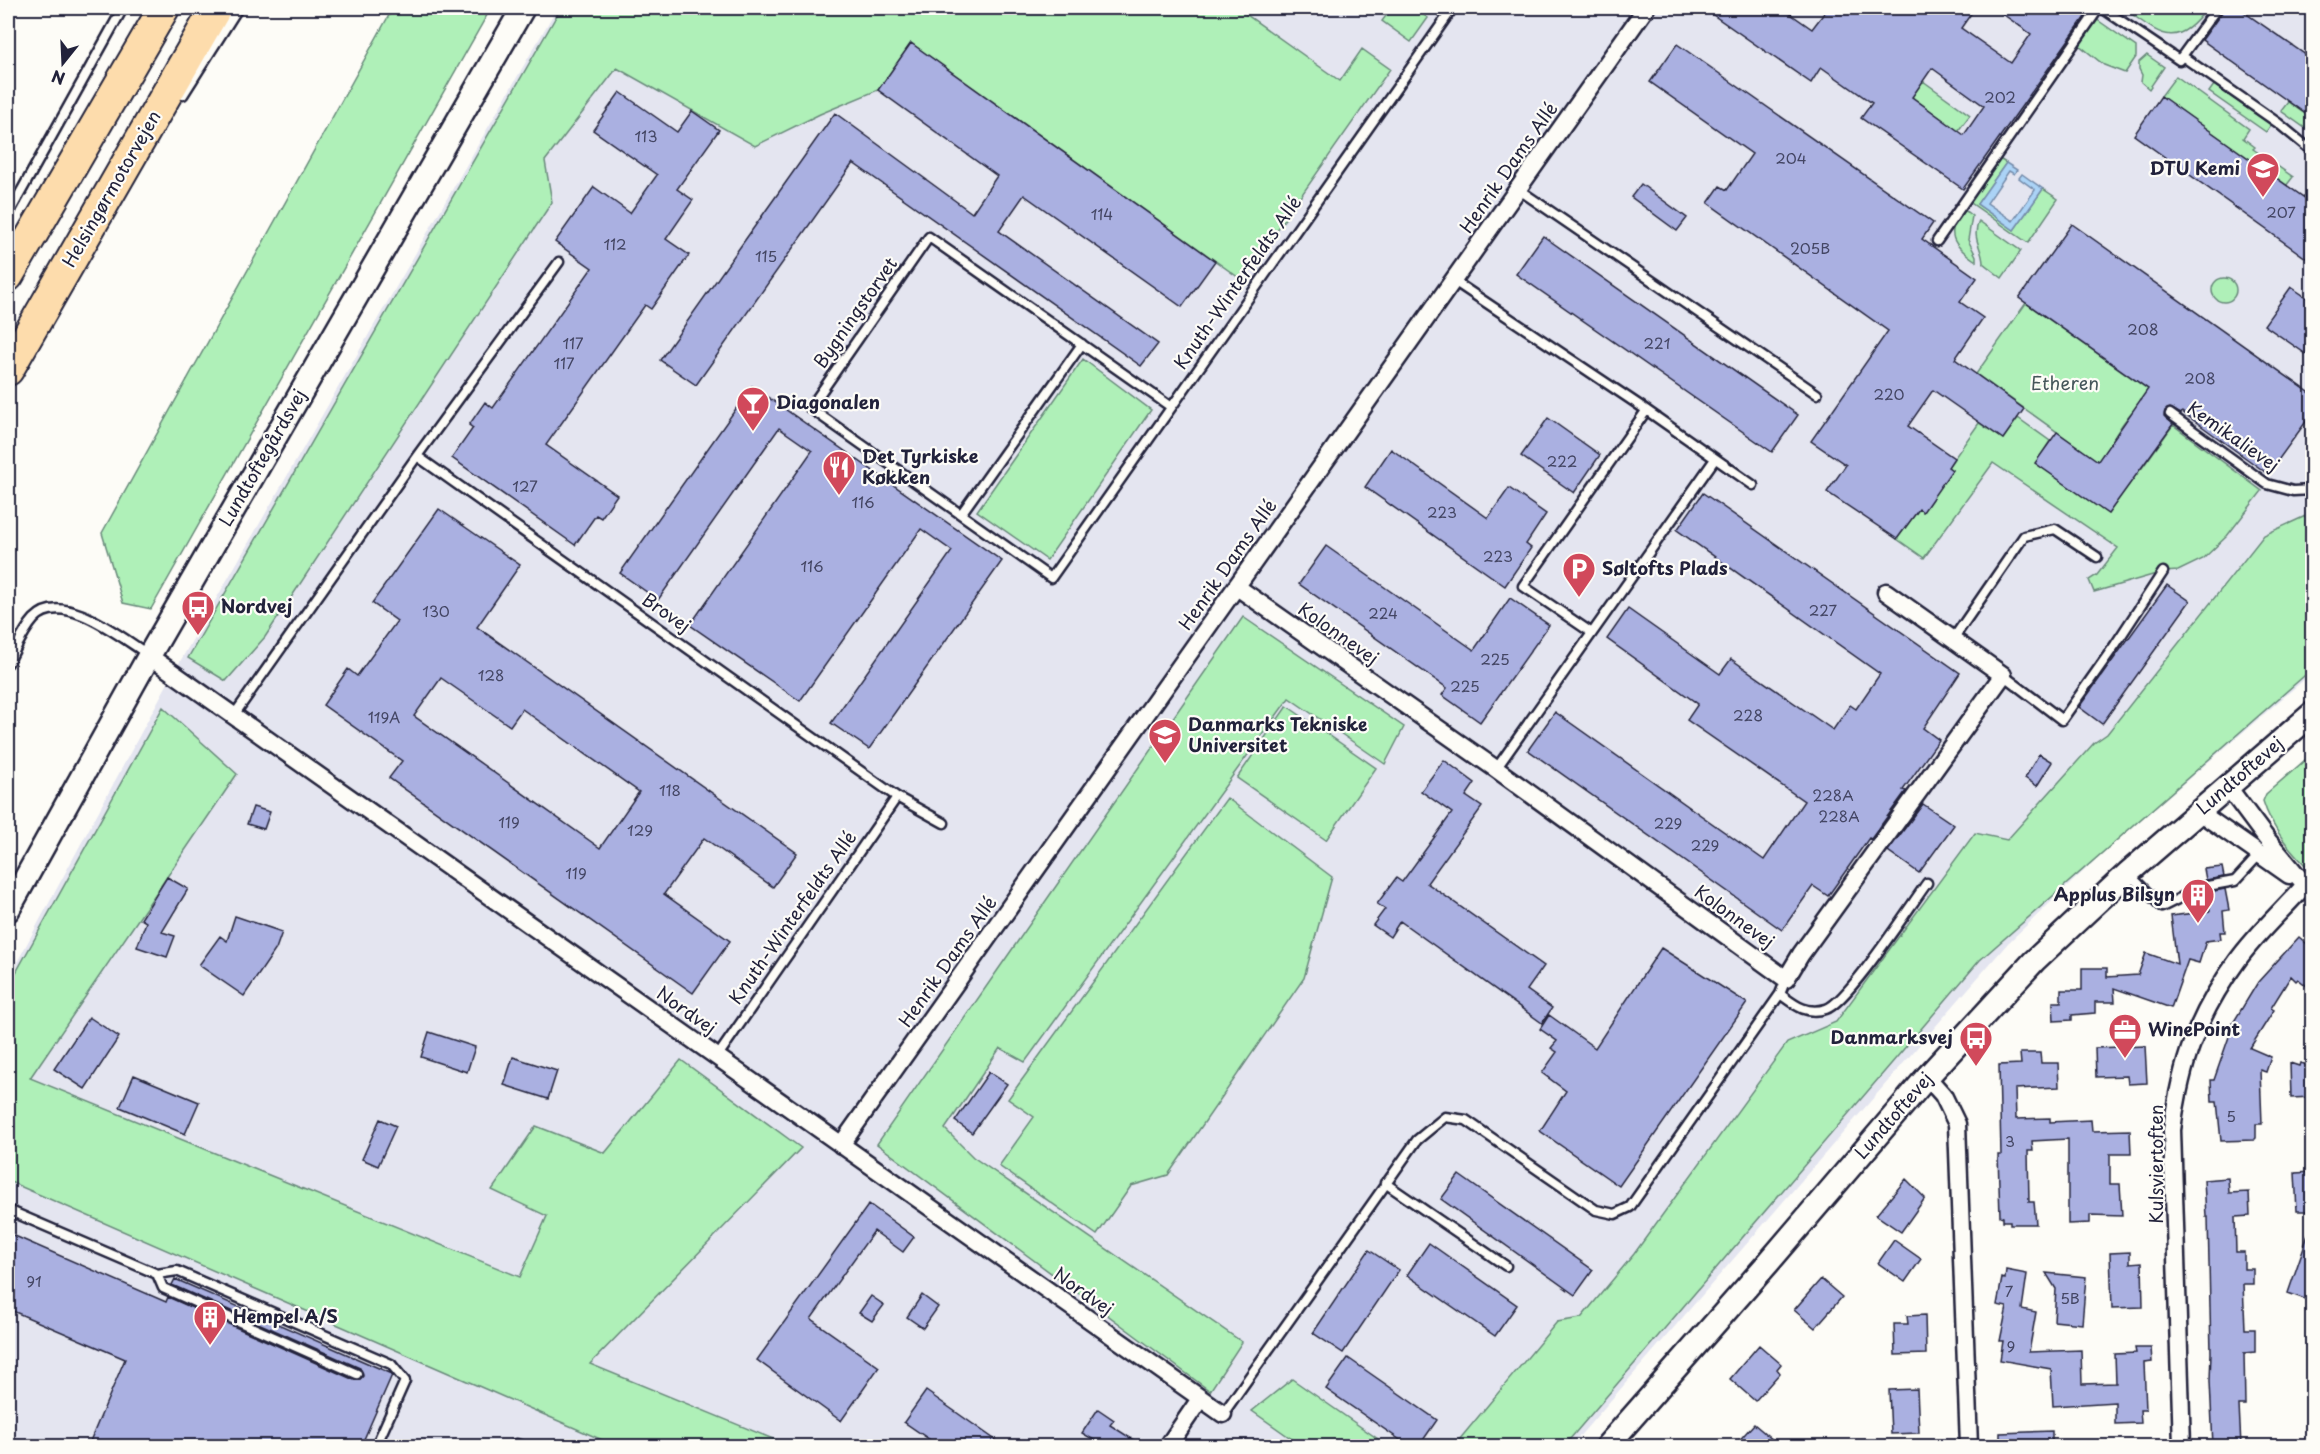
<svg xmlns="http://www.w3.org/2000/svg" width="2320" height="1454" viewBox="0 0 2320 1454" font-family="'Playpen Sans',sans-serif">
<rect width="100%" height="100%" fill="#fdfcf7"/>
<filter id="ink" filterUnits="userSpaceOnUse"><feTurbulence type="fractalNoise" baseFrequency=".0167" numOctaves="2"/><feDisplacementMap in="SourceGraphic" scale="12" xChannelSelector="R" yChannelSelector="G"/><feConvolveMatrix kernelMatrix="1 2 1 2 8 2 1 2 1" color-interpolation-filters="sRGB"/></filter>
<g filter="url(#ink)">
<path fill="#e4e5f0" d="M557 8H2312V673L2107 849 2008 943 1571 1446H8V979L170 679Z"/>
<path fill="#aff0b8" stroke="#68897a" stroke-width="1.5" d="M393 8H491L151 609 123 603 102 533Z
M561 8H1237L1340 81 1362 49 1390 69 1242 280 911 43 878 90 820 114 755 146 617 68 545 161 552 202 265 637 226 681 188 658Z
M1392 8H1413L1428 18 1411 42 1382 21Z
M2123 8H2207C2175 53 2159 33 2123 8Z
M2096 19 2136 47V57L2125 73 2104 65 2078 44Z
M2147 55 2164 67 2149 89 2141 82 2142 75 2139 69V62Z
M2176 76 2249 129 2243 138 2255 147 2253 149 2293 177 2286 186 2161 96Z
M1923 81 1970 115 1958 131 1912 97Z
M2214 85 2271 125 2266 132 2209 92Z
M2288 102 2312 119V133L2281 111Z
M1998 158 2006 163 1977 204 2014 230 2043 189 2058 199 2028 243 1968 201Z
M1962 208 1972 216 1968 240 1976 256V261C1952 245 1945 234 1962 208Z
M1979 221 2021 251 2002 278 1983 263C1982 246 1971 239 1979 221Z
M2212 290a12 12 0 1 1 24 0a12 12 0 1 1-24 0Z
M2026 303 2153 393C2129 409 2112 437 2102 464L1976 374Z
M1083 359 1151 410 1047 560 977 511Z
M2018 418 2050 441 2036 463 2108 514 2130 483 2134 463 2142 468 2173 425 2262 491 2227 536 2203 559 2178 571 2163 572 2094 592 2089 580 2097 575 2118 548 1993 463 1924 558 1897 539 1919 509 1923 512 1932 499 1928 496 1952 470 1948 467 1979 423 2003 439Z
M2312 513V669L1980 960 1564 1446H1454L1557 1322 1581 1318 1634 1254 1787 1043 1836 1022 1975 833 2007 840 2094 743 2107 734 2264 535Z
M1243 617 1404 727 1385 764 1289 698 1025 1062 1000 1048 945 1129 973 1157 1242 1342 1210 1391 877 1144Z
M1287 706 1376 768 1326 840 1237 778Z
M163 707 237 774 30 1078 520 1277 547 1216 492 1190 536 1126 605 1153 681 1060 801 1148 590 1364 790 1446H616L8 1181V987Z
M2312 754V816L2311 818 2312 872C2291 851 2272 830 2263 801L2266 794Z
M1227 798 1332 877 1304 978 1168 1175 1131 1186 1097 1235 999 1166 1034 1117 1008 1099Z
M1292 1379 1388 1446H1302L1252 1411Z"/>
<path fill="#abd3f6" stroke="#748cab" stroke-width="1.5" d="M2006 163 2017 170 2014 174 2009 171 1987 203 2013 221 2035 190 2019 178 2022 174 2043 189 2014 230 1977 204Z"/>
<path fill="#aab0e1" stroke="#22223b" stroke-width="1.5" fill-rule="evenodd" d="M1703 8H1782L1812 29 1828 8H1975L1961 28 2011 63 2031 34 1994 8H2078L2087 14 1963 189 1861 118 1872 103 1821 67 1811 83ZM1932 68 1984 106 1964 135 1912 97Z
M2225 8H2238L2313 60V119L2202 40Z
M911 43 1215 261 1182 307 1024 195 999 231 1158 344 1141 366 853 163 696 385 660 360 835 113 972 213 997 176 878 90Z
M1677 44 1933 223 1922 239 1977 278 1960 302 1983 318 1955 359 2024 409 2003 439 1933 390 1908 426 1954 458 1948 467 1952 470 1923 512 1919 509 1897 539 1827 492 1846 465 1811 441 1888 331 1708 203 1720 186 1727 190 1752 154 1650 82Z
M620 92 677 132 692 111 719 130 677 189 693 200 666 239 689 255 651 309 645 305 546 445 617 495 601 518 596 515 575 545 452 458 473 428 469 425 485 402 493 408 592 268 555 242 594 187 630 213 657 175 593 130Z
M2161 96 2313 204V263L2134 135Z
M1641 184 1687 218 1677 231 1631 197Z
M2072 224 2313 395V412L2268 474 2182 412 2181 414 2170 408 2165 411 2164 416 2173 424 2108 514 2035 463 2057 432 2098 461 2148 389 2019 298Z
M1543 236 1798 415 1772 452 1516 274Z
M2291 287 2313 302V345L2306 354 2264 325Z
M752 386 1002 561 869 749 831 723 952 551 921 529 800 701 690 625 812 451 779 428 658 600 620 573Z
M1548 418 1600 455 1574 493 1521 456Z
M1391 449 1488 518 1509 488 1546 514 1526 544 1531 548 1505 586 1365 487Z
M1703 493 1960 673 1923 728 1939 740 1903 790 1906 791 1871 839 1869 838 1828 896 1813 886 1782 930 1528 750 1555 712 1764 860 1804 801 1687 720 1698 704 1607 639 1628 609 1720 674 1731 659 1833 730 1850 705 1856 709 1880 674 1677 530Z
M439 509 520 565 477 627 797 853 773 887 704 838 664 894 730 941 693 993 389 778 402 761 323 705 348 669 357 676 397 621 372 603ZM441 678 510 726 522 709 639 792 600 848 414 716Z
M1326 546 1474 650 1510 598 1549 625 1480 722 1442 695 1447 688 1299 584Z
M2167 585 2190 601 2102 724 2079 707Z
M2039 754 2052 762 2037 786 2025 778Z
M1444 760 1475 783 1466 796 1482 807 1427 883 1544 966 1527 990 1552 1008 1542 1023 1400 921 1390 937 1373 925 1385 909 1377 904 1396 878 1402 882 1452 813 1421 791Z
M1923 804 1954 825 1919 873 1888 851Z
M253 807 270 812 264 829 247 824Z
M2222 867 2224 877 2206 880 2204 869Z
M167 877 188 889 162 932 175 936 167 957 137 947 146 922 141 919Z
M2225 889 2229 910 2223 911 2225 932H2220L2221 939 2206 941 2199 963 2188 960 2171 1008 2114 988 2115 1002H2095V1013L2072 1015V1020L2054 1021 2053 1002H2061V990H2082V968H2107V977L2138 975 2146 953 2177 964 2171 916 2210 911 2208 892Z
M235 916 282 932 276 949 244 996 199 965 220 936 227 941Z
M2299 937 2313 949V991L2298 979 2296 981 2291 976 2271 1008 2274 1010 2250 1048 2271 1057 2266 1072 2260 1070 2262 1124H2256V1138L2254 1140 2221 1141 2217 1101H2212L2211 1080H2214L2232 1028H2230L2258 982Z
M1661 948 1747 1003 1619 1186 1540 1131 1566 1091 1542 1073 1557 1052 1551 1048 1557 1041 1540 1029 1549 1015 1595 1048Z
M89 1017 119 1037 85 1089 54 1069Z
M429 1032 475 1047 467 1072 421 1057Z
M2145 1046 2147 1083 2128 1084 2127 1076 2096 1077 2095 1048Z
M2020 1053H2040L2041 1063H2058L2059 1087 2015 1089 2016 1119 2050 1118V1122L2091 1120 2092 1131 2130 1130 2131 1154H2110V1184H2120L2122 1216 2090 1215V1223L2068 1224V1139L2032 1141 2033 1151H2028L2029 1202H2034L2036 1224H2010V1221H2003V1217L2000 1216 1998 1155H2001L1999 1065 2021 1064Z
M513 1057 557 1071 548 1099 504 1085Z
M2290 1063 2299 1066 2300 1063 2313 1067V1097L2291 1098Z
M989 1072 1007 1084 972 1133 955 1121Z
M134 1075 199 1102 185 1134 120 1107Z
M380 1119 396 1126 378 1166 362 1159Z
M2313 1172V1211H2297L2295 1173Z
M1459 1175 1593 1270 1575 1295 1441 1199Z
M2228 1178 2229 1193 2249 1192 2250 1216 2235 1217 2236 1252H2244V1269H2253V1284H2243L2245 1329H2255V1352L2244 1353 2245 1405H2239L2241 1446H2213L2210 1381 2211 1352 2208 1217H2206L2204 1180Z
M1906 1179 1925 1198 1901 1232 1876 1215Z
M869 1204 914 1237 903 1252 874 1231 811 1319 879 1367 841 1421 757 1360Z
M2310 1229H2313V1302L2288 1293Z
M8 1233 166 1302 168 1297 354 1380 360 1379 363 1376 360 1368 172 1285 175 1279 390 1373 392 1375 361 1446H88L125 1359 8 1309Z
M1894 1240 1921 1259 1905 1282 1878 1263Z
M1429 1243 1517 1305 1495 1336 1407 1275Z
M1369 1250 1399 1270 1343 1353 1313 1333Z
M2130 1252V1263L2142 1262 2143 1307 2112 1308 2110 1253Z
M2006 1270 2027 1274 2022 1309 2036 1312 2029 1352 2081 1350 2082 1384 2116 1383 2115 1354 2136 1353 2135 1348H2151L2152 1362 2144 1363 2146 1410H2140L2141 1423 2115 1424V1402L2053 1406 2051 1369 2000 1360 2003 1341H2000L2007 1307 1997 1305 2002 1278 2005 1279Z
M2046 1273 2086 1277 2082 1324 2054 1321 2056 1289Z
M1821 1279 1842 1297 1815 1328 1794 1310Z
M922 1295 938 1307 923 1328 907 1317Z
M871 1296 884 1305 872 1321 859 1313Z
M1925 1315 1926 1354 1895 1355 1894 1324H1908L1907 1316Z
M1759 1345 1781 1364 1777 1369 1780 1373 1755 1401 1730 1379Z
M1348 1358 1437 1420 1419 1446H1409L1326 1389Z
M1917 1389 1919 1433 1891 1434 1889 1390Z
M926 1391 1004 1446H939L904 1422Z
M1098 1409 1114 1420 1110 1425 1143 1446H1104L1082 1433Z
M1754 1424 1780 1446H1734Z
M2052 1431V1446H2000V1433Z"/>
<g fill="none" stroke-linecap="round" stroke-linejoin="round">
<defs>
<path id="lane" d="M2102 8 2179 60 2182 56
M2217 8 2182 56 2278 123 2312 151
M183 95 238 8
M1518 189 1817 394
M8 215 123 8
M1937 241 2099 8
M1454 281 1639 405 1753 485
M1171 407 929 237 810 408 1051 578 1453 8
M2170 414 2267 484 2293 491 2312 490
M417 456 897 797 944 823
M961 514 1082 344
M1592 633 1523 586 1646 411
M1953 639 2024 536 2055 529 2097 557
M8 663C16 649 23 631 34 619 62 588 123 639 149 655
M2003 675 2062 720 2115 645 2163 572
M234 715 417 456 559 262
M1496 769 1715 459
M2128 873 2162 907 2202 887 2235 881 2259 855
M1780 994C1795 1005 1806 1015 1826 1009 1848 1002 1910 906 1927 883
M717 1057 897 797
M1385 1183 1506 1266
M8 1210 157 1274 177 1271 391 1364 405 1381 376 1446
M157 1274 163 1288 357 1374
M1223 1414 1417 1140 1445 1117 1466 1120 1596 1210 1615 1214 1630 1207 1780 994 1786 979
M514 1446 516 1444 522 1446"/>
<path id="street" d="M1237 587 1496 769 1786 979 1801 954 2003 675 1886 592
M149 656 1223 1414
M2228 787 2266 838 2311 892
M2199 812 2289 875
M1927 1077 1943 1095 1957 1124 1969 1446
M841 1145 1646 8
M1168 1446 1200 1399
M2182 1446 2172 1130C2181 1062 2197 1016 2237 961 2256 934 2282 911 2304 886"/>
<path id="secondary" d="M8 910 149 656 523 8
M1607 1446 1768 1263 1927 1077 2034 961 2128 873 2312 714"/>
<path id="highway" d="M8 276 164 8
M8 370 216 8"/>
</defs>
<use href="#lane" stroke="#22223b" stroke-width="13"/>
<use href="#street" stroke="#22223b" stroke-width="21"/>
<use href="#secondary" stroke="#22223b" stroke-width="27"/>
<use href="#highway" stroke="#22223b" stroke-width="34"/>
<use href="#lane" stroke="#fdfcf7" stroke-width="8"/>
<use href="#street" stroke="#fdfcf7" stroke-width="16"/>
<use href="#secondary" stroke="#fdfcf7" stroke-width="22"/>
<use href="#highway" stroke="#fddcac" stroke-width="30"/>
</g>
</g>
<defs>
<symbol id="university-pin" viewBox="-11 -11 22 30"><path d="M0 17L-7.5 6A9.5 9.5 0 1 1 7.5 6Z" fill="#d1495b" stroke="#fdfcf7"/><path d="M0-5L7-2L0 1L-7-2ZM-4 1L0 2.5L4 1V4Q0 6-4 4Z" fill="#fff"/></symbol>
<symbol id="bar-pin" viewBox="-11 -11 22 30"><path d="M0 17L-7.5 6A9.5 9.5 0 1 1 7.5 6Z" fill="#d1495b" stroke="#fdfcf7"/><path d="M-6-5H6L.8 .8V4.5H3.5V6h-7V4.5H-.8V.8Z" fill="#fff"/></symbol>
<symbol id="restaurant-pin" viewBox="-11 -11 22 30"><path d="M0 17L-7.5 6A9.5 9.5 0 1 1 7.5 6Z" fill="#d1495b" stroke="#fdfcf7"/><path d="M-5-6h1v4h1v-4h1v4h1v-4h1v5L-1.5 .5V6h-2V.5L-5-1ZM5-6V6H3V1.5H1.5Q1.5-4 5-6Z" fill="#fff"/></symbol>
<symbol id="parking-pin" viewBox="-11 -11 22 30"><path d="M0 17L-7.5 6A9.5 9.5 0 1 1 7.5 6Z" fill="#d1495b" stroke="#fdfcf7"/><path d="M-3.5-5.5H1a3.5 3.5 0 0 1 0 7H-1V5.5H-3.5ZM-1-3.4V-.6H.8a1.4 1.4 0 0 0 0-2.8Z" fill="#fff"/></symbol>
<symbol id="bus-pin" viewBox="-11 -11 22 30"><path d="M0 17L-7.5 6A9.5 9.5 0 1 1 7.5 6Z" fill="#d1495b" stroke="#fdfcf7"/><path d="M-5-6H5V4H4V6H2V4H-2V6H-4V4H-5ZM-3.5-4V0h7V-4ZM-3.5 1.2v1.5H-2V1.2ZM2 1.2v1.5H3.5V1.2Z" fill="#fff"/></symbol>
<symbol id="building-pin" viewBox="-11 -11 22 30"><path d="M0 17L-7.5 6A9.5 9.5 0 1 1 7.5 6Z" fill="#d1495b" stroke="#fdfcf7"/><path d="M-4-6H4V6H1V3H-1V6H-4ZM-2.5-4.3h1.7v1.8h-1.7ZM.8-4.3h1.7v1.8H.8ZM-2.5-1h1.7V.8h-1.7ZM.8-1h1.7V.8H.8Z" fill="#fff"/></symbol>
<symbol id="office-pin" viewBox="-11 -11 22 30"><path d="M0 17L-7.5 6A9.5 9.5 0 1 1 7.5 6Z" fill="#d1495b" stroke="#fdfcf7"/><path d="M-6-3h4V-5.5h4V-3h4V5H-6ZM-1-4.5V-3h2v-1.5ZM-6 0V1H6V0Z" fill="#fff"/></symbol>
</defs>
<g fill-rule="evenodd">
<use href="#university-pin" x="2244" y="150" width="38" height="52"/>
<use href="#bar-pin" x="734" y="384" width="38" height="52"/>
<use href="#restaurant-pin" x="820" y="448" width="38" height="52"/>
<use href="#parking-pin" x="1560" y="550" width="38" height="52"/>
<use href="#bus-pin" x="179" y="588" width="38" height="52"/>
<use href="#university-pin" x="1146" y="716" width="38" height="52"/>
<use href="#building-pin" x="2179" y="876" width="38" height="52"/>
<use href="#office-pin" x="2106" y="1011" width="38" height="52"/>
<use href="#bus-pin" x="1957" y="1019" width="38" height="52"/>
<use href="#building-pin" x="191" y="1298" width="38" height="52"/>
</g>
<g text-anchor="middle" stroke-width="4.5" stroke-linejoin="round" paint-order="stroke">
<g font-size="15" fill="#444664">
<text x="2000" y="103">202</text>
<text x="646" y="142">113</text>
<text x="1791" y="164">204</text>
<text x="2281" y="218">207</text>
<text x="1102" y="220">114</text>
<text x="615" y="250">112</text>
<text x="1810" y="254">205B</text>
<text x="766" y="262">115</text>
<text x="2143" y="335">208</text>
<text x="573" y="349">117</text>
<text x="1657" y="349">221</text>
<text x="564" y="369">117</text>
<text x="2200" y="384">208</text>
<text x="1889" y="400">220</text>
<text x="1562" y="467">222</text>
<text x="525" y="492">127</text>
<text x="863" y="508">116</text>
<text x="1442" y="518">223</text>
<text x="1498" y="562">223</text>
<text x="812" y="572">116</text>
<text x="1823" y="616">227</text>
<text x="436" y="617">130</text>
<text x="1383" y="619">224</text>
<text x="1495" y="665">225</text>
<text x="491" y="681">128</text>
<text x="1465" y="692">225</text>
<text x="1748" y="721">228</text>
<text x="384" y="723">119A</text>
<text x="670" y="796">118</text>
<text x="1833" y="801">228A</text>
<text x="1839" y="822">228A</text>
<text x="509" y="828">119</text>
<text x="1668" y="829">229</text>
<text x="640" y="836">129</text>
<text x="1705" y="851">229</text>
<text x="576" y="879">119</text>
<text x="2231" y="1122">5</text>
<text x="2010" y="1147">3</text>
<text x="34" y="1287">91</text>
<text x="2009" y="1297">7</text>
<text x="2070" y="1304">5B</text>
<text x="2011" y="1352">9</text>
</g>
<g font-size="18" fill="#22223b" stroke="#fdfcf7">
<text transform="translate(1509 168) rotate(-55)" y="6">Henrik Dams Allé</text>
<text transform="translate(112 189) rotate(-60)" y="6">Helsingørmotorvejen</text>
<text transform="translate(1238 283) rotate(-55)" y="6">Knuth-Winterfeldts Allé</text>
<text transform="translate(856 313) rotate(-55)" y="6">Bygningstorvet</text>
<text transform="translate(2233 437) rotate(35)" y="6">Kemikalievej</text>
<text transform="translate(263 458) rotate(-60)" y="6">Lundtoftegårdsvej</text>
<text transform="translate(1228 565) rotate(-55)" y="6">Henrik Dams Allé</text>
<text transform="translate(666 613) rotate(35)" y="6">Brovej</text>
<text transform="translate(1338 634) rotate(35)" y="6">Kolonnevej</text>
<text transform="translate(2240 776) rotate(-41)" y="6">Lundtoftevej</text>
<text transform="translate(1734 917) rotate(36)" y="6">Kolonnevej</text>
<text transform="translate(793 918) rotate(-55)" y="6">Knuth-Winterfeldts Allé</text>
<text transform="translate(948 962) rotate(-55)" y="6">Henrik Dams Allé</text>
<text transform="translate(686 1011) rotate(35)" y="6">Nordvej</text>
<text transform="translate(1894 1116) rotate(-49)" y="6">Lundtoftevej</text>
<text transform="translate(2157 1164) rotate(-90)" y="6">Kulsviertoften</text>
<text transform="translate(1083 1292) rotate(35)" y="6">Nordvej</text>
</g>
<g font-size="18" font-weight="bold" fill="#22223b" stroke="#fdfcf7" text-anchor="start">
<text x="2240" y="175" text-anchor="end">DTU Kemi</text>
<text x="776" y="409">Diagonalen</text>
<text x="862" y="463">Det Tyrkiske<tspan x="862" dy="21">Køkken</tspan></text>
<text x="1602" y="575">Søltofts Plads</text>
<text x="221" y="613">Nordvej</text>
<text x="1188" y="731">Danmarks Tekniske<tspan x="1188" dy="21">Universitet</tspan></text>
<text x="2175" y="901" text-anchor="end">Applus Bilsyn</text>
<text x="2148" y="1036">WinePoint</text>
<text x="1953" y="1044" text-anchor="end">Danmarksvej</text>
<text x="233" y="1323">Hempel A/S</text>
</g>
<g font-size="18" fill="#45565a" stroke="#fdfcf7">
<text x="2065" y="390">Etheren</text>
</g>
</g>
<rect width="2320" height="1454" fill="none" stroke="#fdfcf7" stroke-width="30"/>
<rect x="15" y="15" width="2290" height="1424" fill="none" stroke="#22223b" stroke-width="2" filter="url(#ink)"/>
<g transform="translate(63 63) rotate(198)" stroke="#fdfcf7" stroke-width="4.5" paint-order="stroke">
<path d="M0-4.5L10 22L0 15L-10 22Z" fill="#22223b"/>
<text y="-9" font-size="16" font-weight="bold" text-anchor="middle" fill="#22223b">N</text>
</g>
</svg>
